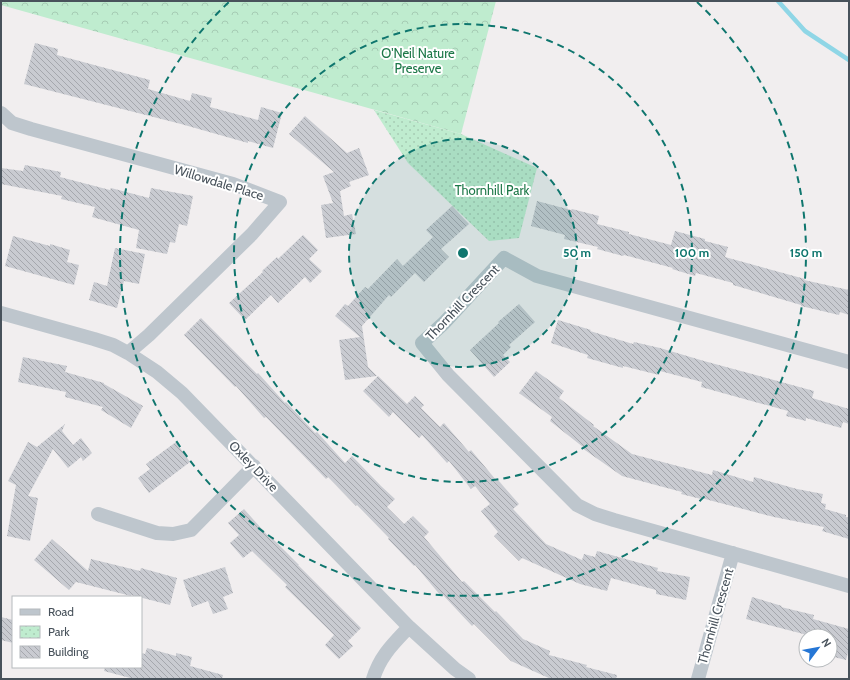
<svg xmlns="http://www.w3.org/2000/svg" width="850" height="680" viewBox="0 0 850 680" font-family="Cabin,sans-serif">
<defs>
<pattern id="forest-crowns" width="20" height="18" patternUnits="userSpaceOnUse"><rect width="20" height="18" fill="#bfeccf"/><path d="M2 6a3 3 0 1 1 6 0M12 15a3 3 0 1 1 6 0" fill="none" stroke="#a6ccb4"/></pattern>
<pattern id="park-dots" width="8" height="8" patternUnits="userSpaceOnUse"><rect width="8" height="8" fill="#bfeccf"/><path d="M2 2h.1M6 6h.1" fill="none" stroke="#a6ccb4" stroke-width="1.8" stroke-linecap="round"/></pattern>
<pattern id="building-back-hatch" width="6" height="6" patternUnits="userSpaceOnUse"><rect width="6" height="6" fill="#c9cbd1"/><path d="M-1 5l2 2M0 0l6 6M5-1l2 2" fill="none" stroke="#a5a7ad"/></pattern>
</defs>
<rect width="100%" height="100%" fill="#f1eeef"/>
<path fill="url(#forest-crowns)" d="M1 1H496L461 134 1 5Z"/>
<path fill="url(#park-dots)" d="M374 110 461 134 537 168 519 238 489 241 408 163Z"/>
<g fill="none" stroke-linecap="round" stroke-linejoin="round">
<path stroke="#8fd6e6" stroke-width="4.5" d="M778 1 805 31 849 60"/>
</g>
<path fill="url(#building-back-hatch)" d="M35 43 58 49 57 55 150 80 148 89 190 101 192 93 212 98 210 107 258 120 261 107 282 113 273 148 248 141V143L181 124 24 84Z
M305 116 347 153 359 148 369 175 349 182 351 186 340 191 344 216 352 214 356 234 326 238 321 205 333 203 323 176 334 172 289 134Z
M25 165 61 172 60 177 110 190 111 188 149 198 151 188 193 196 187 226 179 224 175 243 170 242 167 254 136 248 139 230 92 217 95 207 61 199 62 196 1 184V168L23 171Z
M537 201 571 210 572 209 599 216 597 224 629 232V234L671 245 675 231 705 239V241L728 247 725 257 772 270 805 279 804 280 849 290V315L840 312 839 315 801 306V305L733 285V283L696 273 695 276 672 269 673 268 624 255 623 256 597 249 598 247 564 239 565 235 531 226Z
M452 206 469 224 441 249 449 257 424 282 415 273 391 297 389 295 362 326 368 367 377 376 345 380 339 340 360 337 335 316 345 304 348 306 365 287 368 289 397 259 403 266 433 237 426 230Z
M303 235 318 250 309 259 322 271 310 283 305 277 278 303 271 295 245 320 229 303 263 272 262 271 277 257 278 259Z
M13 236 50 246V244L70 250 67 262 79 265 74 285 5 266Z
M115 248 145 254 139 284 124 281 117 308 89 300 94 282 107 286Z
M519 304 535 322 509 345 511 347 503 355 510 362 494 377 470 350 499 323 498 322Z
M201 318 257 374 258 373 285 403 286 402 315 433 317 432 345 463 352 456 381 486 395 499 387 507 404 524 413 516 429 532 424 537 462 582 464 581 495 612 496 611 523 639 550 651 549 655 587 665 586 667 617 675 616 679H551L511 661 474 624 472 626 443 595 441 596 415 565 414 566 388 539 389 538 357 505 356 506 328 477 326 479 266 417 264 418 236 386 235 387 184 335Z
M558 320 591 330 590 331 633 344 634 342 660 348 704 361 814 391 812 398 849 409V424L843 422 841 428 806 418V421L786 416 788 411 701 387 702 382 660 371 659 375 623 366V368L587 358 588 355 551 343Z
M23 357 67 366 65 372 104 383V384L143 406 131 428 101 410 103 407 65 397 66 392 18 382Z
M536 371 564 391 559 398 594 425 593 426 632 454 712 475 713 470 753 482 754 477 797 489 823 494 821 503 826 504 825 509 846 515V517L849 518V539L822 531 824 527 774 517 701 498V499L681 494 682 492 622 476 582 448 583 447 550 421 552 417 519 393Z
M378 376 407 404 415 396 424 405 421 408 440 427 444 423 469 452 471 450 496 480 497 479 519 504 513 509 546 544 582 560 584 554 595 557 597 551 658 568 657 571 690 577 686 600 656 594V590L611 578 607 591 580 584 522 558 519 561 494 536 498 532 481 511 490 504 475 486 471 489 449 461 447 463 422 435 419 438 393 412 389 417 363 391Z
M65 424 62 431 73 445 81 438 92 453 83 461 81 457 68 468 53 449 28 496 38 498 30 541 7 536 16 485 8 481 28 442 37 447Z
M176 442 190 462 149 493 138 478 150 469 146 464Z
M244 509 270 538 271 537 299 565H298L361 628 348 641 353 646 339 659 325 645 334 635 285 587 287 585 252 551 243 558 230 543 239 535 228 523Z
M52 539 88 571 91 559 140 571 141 568 177 578 170 605 131 595V596L76 582 69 590 34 560Z
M225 567 233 593 223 597 228 609 213 614 208 601 192 607 183 580Z
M752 597 782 606 781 607 814 615 813 619 849 629V649L846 660 830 656V636H811L746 619Z
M1 617 13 620V643L1 640Z
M147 648 176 656V653L192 657 190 666 223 675 222 679H134L104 671 105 667H141V653L145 654Z"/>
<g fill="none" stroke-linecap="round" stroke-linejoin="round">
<path stroke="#bec6cd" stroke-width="14" d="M1 113 12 123 31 129 233 184 280 202 252 234 149 335 128 353
M1 313 94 339 113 345 128 353 157 372 182 393 409 627 455 669 469 679
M849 362 537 276 504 258 444 323 422 343 448 375 577 505 595 514 614 520 849 586
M98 514 157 533 173 534 191 530 254 466
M373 679C380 656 393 644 409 627
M698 679 733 553"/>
</g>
<circle cx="463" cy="253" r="114" fill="#0f766e" fill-opacity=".12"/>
<g fill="none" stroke="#0f766e" stroke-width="2" stroke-dasharray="7 5">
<circle cx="463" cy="253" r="114"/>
<circle cx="463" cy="253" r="229"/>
<path d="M697 2A343 343 0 1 1 229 2"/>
</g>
<g text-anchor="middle" stroke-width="4" stroke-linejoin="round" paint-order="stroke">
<g font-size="13" fill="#1d7848" stroke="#fff">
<text x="418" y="58">O'Neil Nature<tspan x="418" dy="15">Preserve</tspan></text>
<text x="492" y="195">Thornhill Park</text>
</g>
<g font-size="13" fill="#48525b" stroke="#fff">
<text transform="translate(219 182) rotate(17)" y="5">Willowdale Place</text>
<text transform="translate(462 302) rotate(-46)" y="5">Thornhill Crescent</text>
<text transform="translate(254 466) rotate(46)" y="5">Oxley Drive</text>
<text transform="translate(715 616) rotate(-74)" y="5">Thornhill Crescent</text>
</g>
</g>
<circle cx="463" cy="253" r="6" fill="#0f766e" stroke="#fff" stroke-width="2"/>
<g font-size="12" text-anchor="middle" font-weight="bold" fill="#0f766e" stroke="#fff" stroke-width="4" stroke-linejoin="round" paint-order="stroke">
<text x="577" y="257">50 m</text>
<text x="692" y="257">100 m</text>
<text x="806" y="257">150 m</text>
</g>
<rect width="850" height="680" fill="none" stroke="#48525b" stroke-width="4"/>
<rect x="12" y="596" width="130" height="72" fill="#ffffff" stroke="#b6babd"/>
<rect x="20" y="609" width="20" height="6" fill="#bec6cd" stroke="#b6babd"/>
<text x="48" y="616" font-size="12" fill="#48525b">Road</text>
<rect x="20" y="626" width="20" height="12" fill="url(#park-dots)" stroke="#b6babd"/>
<text x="48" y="636" font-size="12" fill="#48525b">Park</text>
<rect x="20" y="646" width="20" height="12" fill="url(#building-back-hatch)" stroke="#b6babd"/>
<text x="48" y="656" font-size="12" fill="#48525b">Building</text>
<g transform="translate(818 648) rotate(58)"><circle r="19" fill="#ffffff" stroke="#b6babd"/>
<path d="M0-3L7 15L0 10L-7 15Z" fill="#2576d5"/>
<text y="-6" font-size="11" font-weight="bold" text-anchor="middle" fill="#48525b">N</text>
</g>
</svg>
